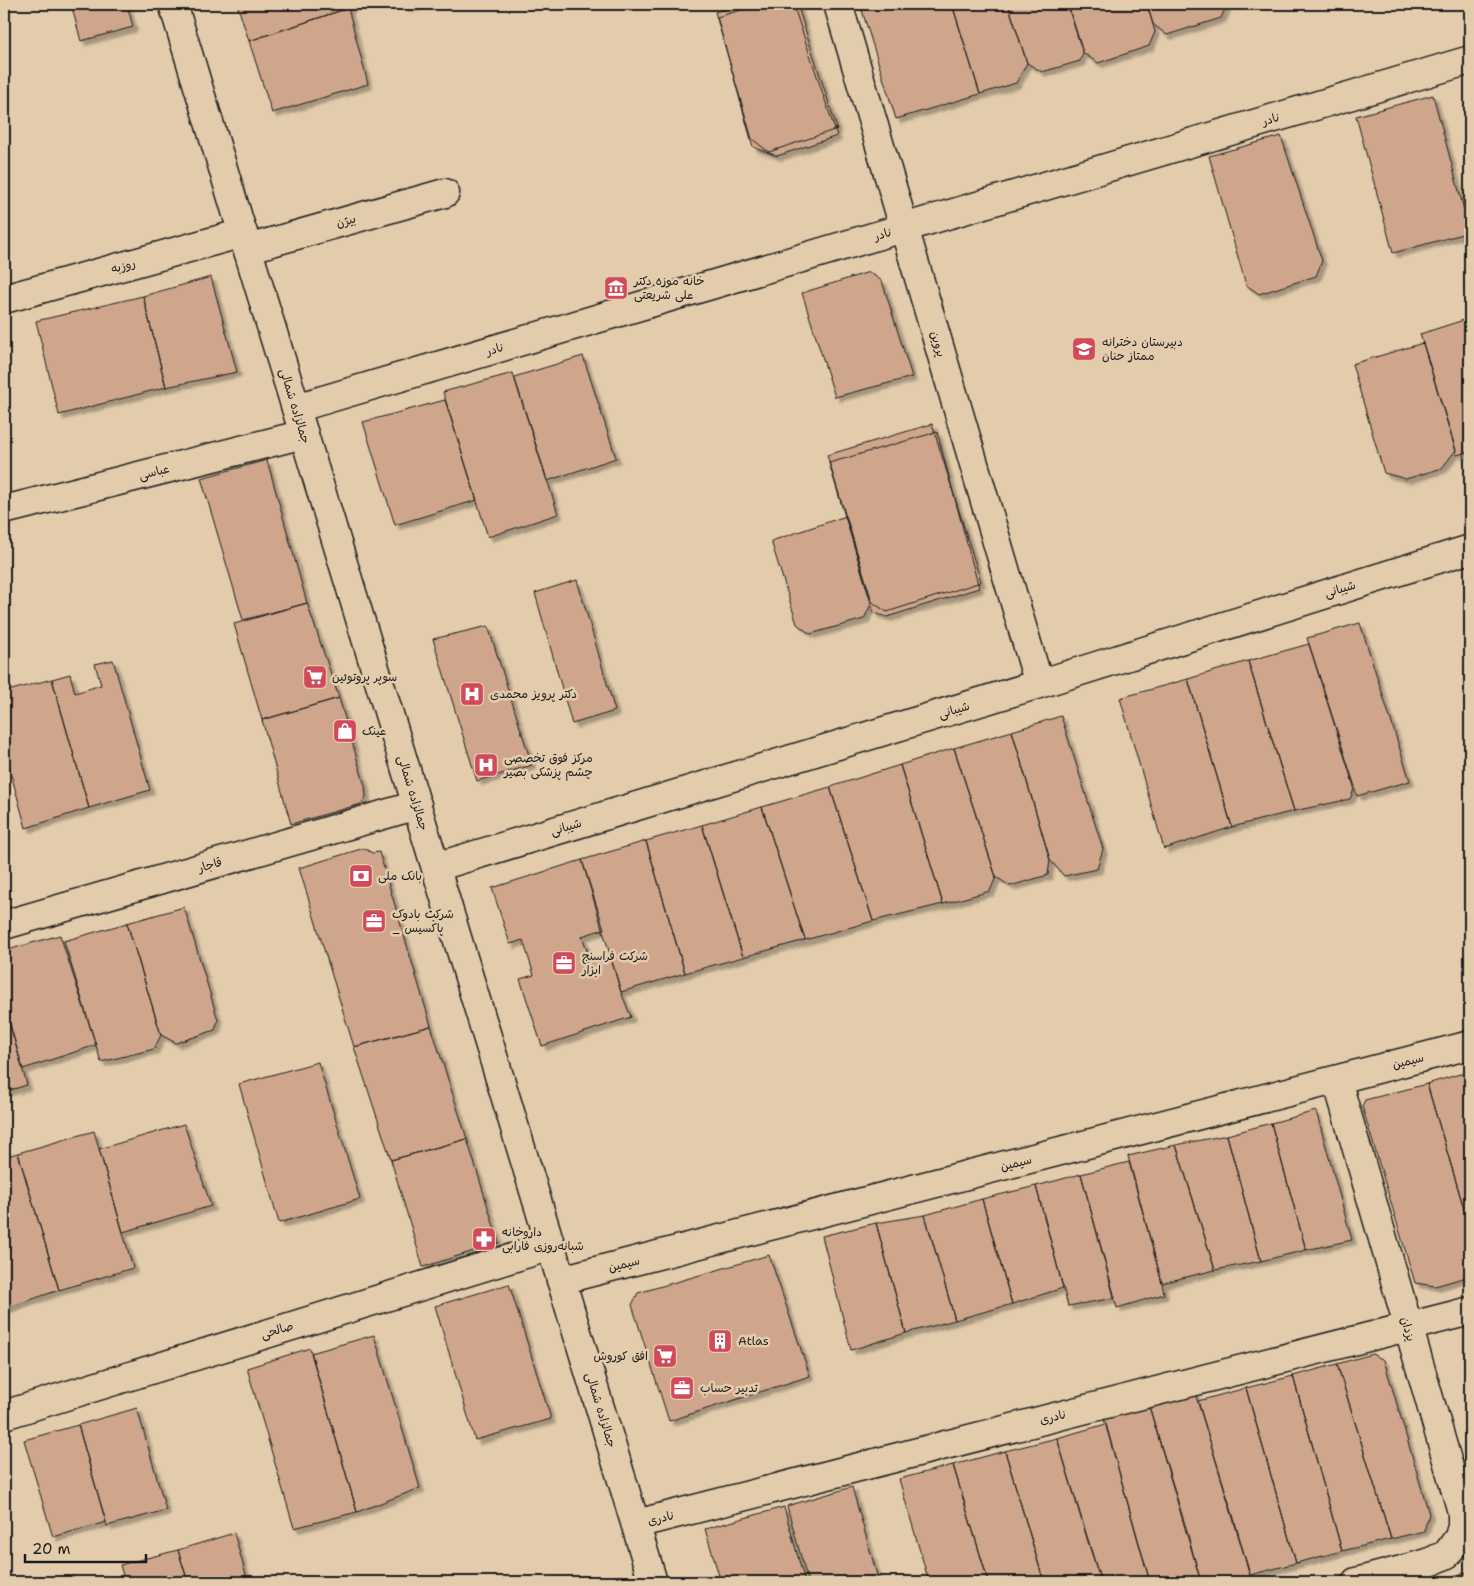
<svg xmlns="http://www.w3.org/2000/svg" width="1474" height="1586" viewBox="0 0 1474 1586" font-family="'Shantell Sans','Playpen Sans Arabic',sans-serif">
<defs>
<filter id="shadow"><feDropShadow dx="4.5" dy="4.5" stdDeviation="1" flood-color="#0004"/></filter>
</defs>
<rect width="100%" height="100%" fill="#e3ccac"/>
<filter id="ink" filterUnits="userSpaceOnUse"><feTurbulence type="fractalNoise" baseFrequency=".02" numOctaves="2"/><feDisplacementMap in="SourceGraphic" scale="10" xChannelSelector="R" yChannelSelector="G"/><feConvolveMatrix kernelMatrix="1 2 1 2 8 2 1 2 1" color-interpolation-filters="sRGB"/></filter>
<g filter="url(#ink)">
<path fill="#cfa68c" stroke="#1c1c1c" filter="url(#shadow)" d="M71 4H127L133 27 81 41Z
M237 4H355L352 7 249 41Z
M403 4H421L406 8Z
M741 4H797L837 129 769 152 752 139 715 12Z
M761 4H793L837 136 777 156 753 147 717 17Z
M860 4H952L980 94 896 119Z
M952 4H1008L1027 63 1016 83 980 94Z
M1008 4H1067L1083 53 1080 61 1042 72 1027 63Z
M1068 4H1147L1155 32 1149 46 1098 63 1083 53Z
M1147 4H1227L1221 18 1167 35 1153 24Z
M348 8 368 84 272 113 249 41Z
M1433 95 1470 232 1393 253 1356 116Z
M1281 136 1322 261 1316 276 1259 294 1246 285 1209 156Z
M869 272 882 281 912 377 835 397 802 293Z
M211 277 237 372 166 387 143 296Z
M143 296 166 387 59 415 36 321Z
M1470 318V451L1457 455 1420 334Z
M1423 343 1456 450 1442 468 1406 479 1384 473 1352 364Z
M583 356 616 458 547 481 514 377Z
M513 373 558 514 488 537 443 392Z
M445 400 477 500 395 525 363 422Z
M932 424 981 582 887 612 872 602 827 455Z
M937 432 979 588 887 617 874 613 829 463Z
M267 460 307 603 243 620 201 478Z
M846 516 872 602 864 619 810 634 797 624 771 541Z
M577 580 615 711 572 724 535 593Z
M307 603 339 698 262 720 234 624Z
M1360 623 1410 781 1357 796 1307 638Z
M488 626 532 765 477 781 433 639Z
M1309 644 1355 787 1350 799 1294 811 1248 661Z
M113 660 150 790 89 808 52 679 70 674 75 693 101 685 95 664Z
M1248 661 1294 811 1232 827 1188 679Z
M52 679 89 808 26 828 4 749V692Z
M1188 679 1232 827 1164 849 1120 698Z
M339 698 365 786 366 797 361 804 291 824 262 720Z
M1061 716 1103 849 1097 869 1064 876 1050 860 1012 731Z
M1012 731 1050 860 1048 875 1010 886 996 877 954 748Z
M954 748 996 877 990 891 943 904 900 765Z
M900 765 943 904 873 921 830 787Z
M830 787 873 921 805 940 762 807Z
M762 807 805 940 743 957 702 825Z
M702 825 743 957 685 973 646 841Z
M646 841 685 973 621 992 582 860Z
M364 848 372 853 379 852 431 1026 354 1047 299 868Z
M582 860 604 929 582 936 591 962 610 955 621 992 631 1017 542 1046 520 979 534 975 523 940 510 944 492 888Z
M184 907 218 1020 215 1030 176 1043 161 1035 127 923Z
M127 923 161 1035 154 1049 101 1062 64 941Z
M60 935 96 1045 23 1069 4 1004V951Z
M4 1004 27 1085 4 1092Z
M431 1026 467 1139 391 1160 354 1047Z
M318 1062 360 1199 279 1223 239 1084Z
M1470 1071V1229L1427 1084Z
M1427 1084 1470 1229V1276L1435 1286 1415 1283 1362 1106 1365 1100Z
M1316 1111 1352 1240 1306 1250 1271 1123Z
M1271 1123 1306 1250 1261 1261 1227 1135Z
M184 1124 211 1206 123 1232 99 1149Z
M94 1131 133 1268 59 1290 18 1153Z
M1227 1135 1261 1261 1215 1270 1176 1145Z
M467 1139 499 1243 423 1267 391 1160Z
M1176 1145 1215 1270 1162 1283 1128 1156Z
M18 1153 59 1290 4 1309V1157Z
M1129 1162 1162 1283 1164 1294 1117 1308 1081 1174Z
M1081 1174 1115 1298 1068 1306 1036 1186Z
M1036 1186 1063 1288 1012 1304 982 1199Z
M982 1199 1012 1304 955 1320 925 1215Z
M925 1215 955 1320 906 1333 876 1223Z
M876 1223 906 1333 851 1350 822 1236Z
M769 1255 810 1376 669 1421 632 1305 638 1293Z
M509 1284 551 1419 475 1440 435 1306Z
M374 1335 420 1488 357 1512 311 1353Z
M310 1348 357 1512 294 1528 247 1368Z
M1372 1354 1384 1360 1429 1514 1424 1531 1391 1539 1337 1364Z
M1337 1364 1391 1539 1342 1551 1293 1376Z
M1293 1376 1342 1551 1296 1563 1246 1388Z
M1246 1388 1296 1563 1250 1575 1198 1401Z
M1195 1393 1233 1515 1252 1582H1201L1149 1406Z
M1149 1406 1186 1528 1201 1582H1150L1104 1419Z
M137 1408 166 1510 107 1526 78 1425Z
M1106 1424 1137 1537 1150 1582H1101L1057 1438Z
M78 1425 106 1522 53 1537 24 1440Z
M1057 1438 1089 1545 1101 1582H1044L1005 1451Z
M1005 1451 1037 1559 1044 1582H988L986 1574 953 1465Z
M953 1465 986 1574 988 1582H929L899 1479Z
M852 1487 879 1582H808L787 1506Z
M784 1507 805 1582H721L705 1529Z
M234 1533 248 1582H188L178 1550Z
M178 1550 188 1582H125L120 1565Z
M1469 1572 1470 1582H1429Z"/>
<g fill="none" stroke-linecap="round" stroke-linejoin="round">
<defs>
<path id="minor" d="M838 4 1039 684
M247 249 445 193
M4 299 243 233
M296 408 1470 60
M4 510 304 434
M436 867 1039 684 1470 549
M4 925 417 805
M1337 1080 1462 1512V1526L1459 1537 1447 1554 1428 1563 1356 1582
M561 1280 1470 1045
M4 1415 551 1246
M636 1524 1470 1311"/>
<path id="secondary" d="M173 4 653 1582"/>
</defs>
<use href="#minor" stroke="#1c1c1c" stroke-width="31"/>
<use href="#secondary" stroke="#1c1c1c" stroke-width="31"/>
<use href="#minor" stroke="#e3ccac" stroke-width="28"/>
<use href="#secondary" stroke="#e3ccac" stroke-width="28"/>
</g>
</g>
<defs>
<symbol id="museum-square" viewBox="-11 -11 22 22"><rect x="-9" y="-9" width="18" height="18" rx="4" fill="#d1495b" stroke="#e3ccac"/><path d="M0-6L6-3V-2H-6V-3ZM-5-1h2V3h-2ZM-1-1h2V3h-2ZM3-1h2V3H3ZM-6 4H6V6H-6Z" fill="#fff"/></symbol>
<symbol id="school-square" viewBox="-11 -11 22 22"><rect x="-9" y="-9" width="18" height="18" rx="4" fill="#d1495b" stroke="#e3ccac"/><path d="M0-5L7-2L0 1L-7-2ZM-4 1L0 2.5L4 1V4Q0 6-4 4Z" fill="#fff"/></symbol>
<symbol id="supermarket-square" viewBox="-11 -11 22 22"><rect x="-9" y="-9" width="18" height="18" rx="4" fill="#d1495b" stroke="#e3ccac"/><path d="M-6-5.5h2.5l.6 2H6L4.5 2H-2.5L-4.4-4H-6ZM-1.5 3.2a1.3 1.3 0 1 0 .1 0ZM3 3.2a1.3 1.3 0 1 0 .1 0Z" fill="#fff"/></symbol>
<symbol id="hospital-square" viewBox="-11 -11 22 22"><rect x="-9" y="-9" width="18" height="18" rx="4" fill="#d1495b" stroke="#e3ccac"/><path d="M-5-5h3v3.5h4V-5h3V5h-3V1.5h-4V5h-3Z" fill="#fff"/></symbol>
<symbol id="shop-square" viewBox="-11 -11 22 22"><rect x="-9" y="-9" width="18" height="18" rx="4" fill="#d1495b" stroke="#e3ccac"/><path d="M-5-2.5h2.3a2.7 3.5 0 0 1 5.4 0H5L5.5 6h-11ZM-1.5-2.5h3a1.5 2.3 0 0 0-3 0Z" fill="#fff"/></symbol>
<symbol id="bank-square" viewBox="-11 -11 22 22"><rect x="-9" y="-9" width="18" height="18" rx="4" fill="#d1495b" stroke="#e3ccac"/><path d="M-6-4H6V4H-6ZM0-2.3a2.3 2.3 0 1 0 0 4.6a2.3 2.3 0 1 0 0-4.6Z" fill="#fff"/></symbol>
<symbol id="office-square" viewBox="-11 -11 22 22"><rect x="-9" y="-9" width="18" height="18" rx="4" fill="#d1495b" stroke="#e3ccac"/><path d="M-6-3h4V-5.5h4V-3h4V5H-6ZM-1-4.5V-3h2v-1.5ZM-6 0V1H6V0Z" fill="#fff"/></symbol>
<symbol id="pharmacy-square" viewBox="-11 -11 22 22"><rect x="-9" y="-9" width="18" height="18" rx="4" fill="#d1495b" stroke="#e3ccac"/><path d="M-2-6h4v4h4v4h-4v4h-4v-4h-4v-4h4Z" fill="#fff"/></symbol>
<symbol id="building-square" viewBox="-11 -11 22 22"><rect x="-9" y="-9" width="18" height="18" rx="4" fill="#d1495b" stroke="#e3ccac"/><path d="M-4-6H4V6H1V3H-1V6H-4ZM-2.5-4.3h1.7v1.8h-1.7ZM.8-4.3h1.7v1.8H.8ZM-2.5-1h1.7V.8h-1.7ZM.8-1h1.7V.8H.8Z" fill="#fff"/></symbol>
</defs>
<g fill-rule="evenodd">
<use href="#museum-square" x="602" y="274" width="28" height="28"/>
<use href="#school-square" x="1070" y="335" width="28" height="28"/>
<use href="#supermarket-square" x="301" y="663" width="28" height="28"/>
<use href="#hospital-square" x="458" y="680" width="28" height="28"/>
<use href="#shop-square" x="331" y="717" width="28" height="28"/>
<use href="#hospital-square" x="472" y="751" width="28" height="28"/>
<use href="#bank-square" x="347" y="862" width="28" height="28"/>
<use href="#office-square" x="360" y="907" width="28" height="28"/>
<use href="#office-square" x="550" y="949" width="28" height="28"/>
<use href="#pharmacy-square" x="470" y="1225" width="28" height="28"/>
<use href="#building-square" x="706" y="1327" width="28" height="28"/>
<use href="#supermarket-square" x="651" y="1342" width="28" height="28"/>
<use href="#office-square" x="668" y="1374" width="28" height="28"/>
</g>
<g text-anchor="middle" stroke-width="5" stroke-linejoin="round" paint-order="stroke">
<g font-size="12" fill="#1c1c1c" stroke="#e3ccac">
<text transform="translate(1271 119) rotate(-17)" y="4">نادر</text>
<text transform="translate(346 221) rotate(-16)" y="4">بیژن</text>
<text transform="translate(883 234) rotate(-17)" y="4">نادر</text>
<text transform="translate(123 266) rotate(-15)" y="4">روزبه</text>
<text transform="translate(938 344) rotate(74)" y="4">پروین</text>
<text transform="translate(495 349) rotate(-17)" y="4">نادر</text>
<text transform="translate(295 406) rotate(73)" y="4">جمالزاده شمالی</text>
<text transform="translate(154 472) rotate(-14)" y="4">عباسی</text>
<text transform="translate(1340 589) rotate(-17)" y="4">شیبانی</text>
<text transform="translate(954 710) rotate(-17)" y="4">شیبانی</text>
<text transform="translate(413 793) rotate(73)" y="4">جمالزاده شمالی</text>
<text transform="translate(566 827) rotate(-17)" y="4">شیبانی</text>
<text transform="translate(210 865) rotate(-16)" y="4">قاجار</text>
<text transform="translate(1408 1061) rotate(-14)" y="4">سیمین</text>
<text transform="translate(1016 1163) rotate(-14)" y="4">سیمین</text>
<text transform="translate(624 1264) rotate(-14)" y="4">سیمین</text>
<text transform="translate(1408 1329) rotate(74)" y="4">یزدان</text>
<text transform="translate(277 1330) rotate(-17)" y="4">صالحی</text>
<text transform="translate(601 1410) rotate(73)" y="4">جمالزاده شمالی</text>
<text transform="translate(1053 1417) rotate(-14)" y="4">نادری</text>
<text transform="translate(661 1518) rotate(-14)" y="4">نادری</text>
</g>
<g font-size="12" fill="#1c1c1c" stroke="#e3ccac" text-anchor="start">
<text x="634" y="285">خانه موزه دکتر<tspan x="634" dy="14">علی شریعتی</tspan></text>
<text x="1102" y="346">دبیرستان دخترانه<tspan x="1102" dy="14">ممتاز حنان</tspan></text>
<text x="332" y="681">سوپر پروتوئین</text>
<text x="490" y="698">دکتر پرویز محمدی</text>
<text x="362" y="735">عینک</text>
<text x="504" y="762">مرکز فوق تخصصی<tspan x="504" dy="14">چشم پزشکی بصیر</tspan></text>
<text x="378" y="880">بانک ملی</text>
<text x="392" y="918">شرکت بادوک<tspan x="392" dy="14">_ پاکسیس</tspan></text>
<text x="582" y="960">شرکت فراسنج<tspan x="582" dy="14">ابزار</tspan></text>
<text x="502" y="1236">داروخانه<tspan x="502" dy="14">شبانه‌روزی فارابی</tspan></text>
<text x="738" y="1345">Atlas</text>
<text x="648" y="1360" text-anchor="end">افق کوروش</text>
<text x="700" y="1392">تدبیر حساب</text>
</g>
</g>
<rect width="1474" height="1586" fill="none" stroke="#e3ccac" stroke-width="20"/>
<rect x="10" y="10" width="1454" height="1566" fill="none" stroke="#1c1c1c" stroke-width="2" filter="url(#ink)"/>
<path d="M25 1554v8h121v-8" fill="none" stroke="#1c1c1c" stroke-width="2.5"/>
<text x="32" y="1554" font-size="15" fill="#1c1c1c" stroke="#e3ccac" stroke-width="4" paint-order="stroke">20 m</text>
</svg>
